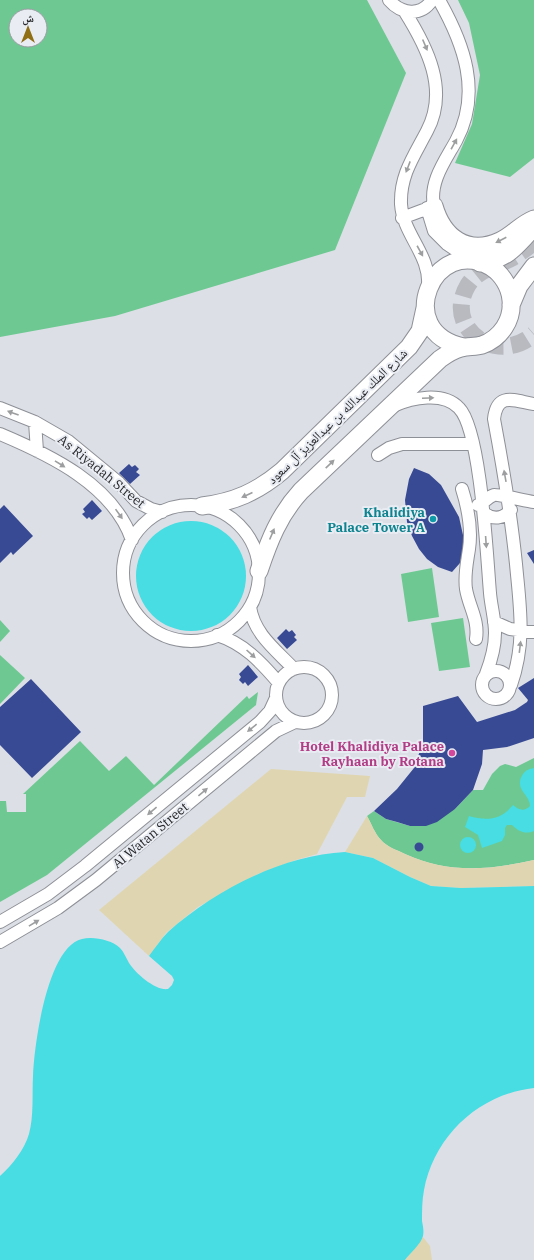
<svg xmlns="http://www.w3.org/2000/svg" width="534" height="1260" viewBox="0 0 534 1260" font-family="'IBM Plex Serif','Noto Naskh Arabic',serif">
<rect width="100%" height="100%" fill="#dcdfe6"/>
<path fill="#6dc991" fill-rule="evenodd" d="M0 0H367L406 73 335 250 115 316 0 337ZM16 16H40V40H16Z
M458 0H534V158L510 177 455 163 472 124 480 75 469 23Z
M432 568 439 617 408 622 401 574Z
M463 618 470 667 439 671 431 623Z
M0 620 10 631 0 642Z
M0 655 25 678 0 704Z
M258 692 256 705 47 875 0 902V801H6L7 812H26V794H23L80 741 109 771 126 756 154 785 247 696 249 699Z
M534 758V860C488 870 448 874 405 854 397 850 387 847 381 840 375 834 371 823 367 816L374 811 386 819 410 826 455 809 473 790H483L492 774 500 766 505 764 516 767Z"/>
<path fill="#dfd6b1" d="M271 769 370 776 365 797H347L317 854 296 860 258 874 198 907 166 933 149 956 99 910Z
M367 816C371 823 375 834 381 840 387 847 397 850 405 854 449 874 488 870 534 860V886L461 888 431 886 410 877 373 858 345 852Z
M423 1237 430 1246 432 1260H405Z"/>
<path fill="#47dde2" d="M136 576a55 55 0 1 1 110 0a55 55 0 1 1-110 0Z
M534 768V831C525 835 518 831 512 825H507L505 828V835L502 841 482 848 478 835 465 827 469 816C487 821 501 820 513 805 519 810 524 812 530 806 530 794 513 789 523 774 526 770 529 769 534 768Z
M460 845a8 8 0 1 1 16 0a8 8 0 1 1-16 0Z
M345 852 373 858 410 877 431 886 461 888 534 886V1088C479 1094 434 1136 424 1190 422 1200 422 1211 422 1221 423 1226 424 1231 423 1236 421 1244 410 1253 405 1260H0V1176C13 1164 24 1150 29 1134 34 1116 32 1094 33 1076 34 1046 47 947 82 939 93 936 112 940 120 948 124 952 126 958 129 963 136 974 156 991 168 989L172 985 174 980 172 976 149 956C155 948 161 939 168 932 214 891 282 855 345 852Z"/>
<path fill="#384a94" d="M129 464 132 467 135 465 139 469 136 472 140 475 130 484 119 473Z
M414 468 429 474 441 485 459 517 463 535V550L460 563 452 572 438 567 427 559 419 549 412 536 407 522 405 500 409 479Z
M92 500 102 511 92 520 89 517 87 519 82 514 85 512 83 509Z
M4 505 33 536 13 555 11 552 0 563V509Z
M534 550V564L527 553Z
M286 629 289 632 292 630 296 635 294 637 297 640 287 649 277 638Z
M248 665 258 677 248 686 245 682 243 684 239 680 241 677 239 674Z
M534 678V738L507 747 483 750 482 764 473 790 455 809 437 822 426 826H410L397 822 386 819 374 811 397 789 414 768 423 742V706L458 696 477 722 515 710 527 702 528 700 518 688Z
M31 679 81 732 32 778 0 745V707Z
M414.5 847a4.5 4.5 0 1 1 9 0a4.5 4.5 0 1 1-9 0Z"/>
<g fill="none" stroke-linecap="round" stroke-linejoin="round">
<path stroke="#b8bac0" stroke-width="17" stroke-dasharray="17 8" stroke-linecap="butt" d="M534 242C527 248 520 253 512 258 497 266 478 269 468 285 442 328 497 367 534 334"/>
<defs>
<path id="street" d="M389 0C401 14 421 17 432 0
M405 12C427 47 449 90 427 131 414 156 400 175 401 204 403 235 431 255 428 287
M427 208 434 231 447 244 472 261
M402 218 434 206C429 182 445 161 456 141 482 93 464 44 439 0
M393 406C412 398 443 391 459 408 481 430 487 559 490 593 491 606 495 619 495 633 495 647 491 661 486 674
M0 408 35 422 68 441 119 483 136 501 151 509 162 512
M35 422 37 451
M0 434C50 455 113 485 132 540
M378 455 389 448 402 444H473
M462 489C468 508 472 529 469 549 467 563 464 575 466 589 469 607 479 620 476 639
M478 505C485 503 487 497 494 495 498 494 526 501 534 502
M123 573a68 68 0 1 1 136 0a68 68 0 1 1-136 0Z
M484 513C493 520 503 519 511 510
M250 607C254 634 276 650 294 669
M494 622 510 629 534 632
M217 635C243 643 261 662 278 682
M276 695a28 28 0 1 1 56 0a28 28 0 1 1-56 0Z
M482 685a14 14 0 1 1 28 0a14 14 0 1 1-28 0Z
M511 685C526 642 520 608 516 564 511 515 503 467 494 419 497 391 515 401 534 404
M0 922 48 894 85 866 260 722 270 711 276 698
M0 942 58 908 96 880 276 731 295 722"/>
<path id="secondary" d="M434 206C443 237 467 256 500 241 513 235 521 224 534 219
M480 263C508 259 516 247 534 227
M511 305 519 286 534 266
M202 506C234 502 257 492 282 471L409 347 420 331 425 308
M259 571C269 541 279 515 301 491L440 359C447 354 453 350 461 348 468 346 475 347 482 345 501 338 513 320 511 300 510 287 502 274 491 267 434 233 391 332 464 347"/>
</defs>
<use href="#street" stroke="#8e9097" stroke-width="14"/>
<use href="#secondary" stroke="#8e9097" stroke-width="19"/>
<use href="#street" stroke="#fff" stroke-width="12"/>
<use href="#secondary" stroke="#fff" stroke-width="17"/>
</g>
<defs><path id="oneway-solid" d="M-6-.8H1V-3.2L6.5 0L1 3.2V.8H-6Z"/></defs>
<g fill="#9d9e9f">
<use href="#oneway-solid" transform="translate(425 45) rotate(67)"/>
<use href="#oneway-solid" transform="translate(454 144) rotate(-61)"/>
<use href="#oneway-solid" transform="translate(408 167) rotate(111)"/>
<use href="#oneway-solid" transform="translate(501 240) rotate(153)"/>
<use href="#oneway-solid" transform="translate(420 251) rotate(61)"/>
<use href="#oneway-solid" transform="translate(428 398) rotate(-2)"/>
<use href="#oneway-solid" transform="translate(13 413) rotate(-160)"/>
<use href="#oneway-solid" transform="translate(60 464) rotate(32)"/>
<use href="#oneway-solid" transform="translate(330 464) rotate(-44)"/>
<use href="#oneway-solid" transform="translate(505 476) rotate(-100)"/>
<use href="#oneway-solid" transform="translate(247 495) rotate(156)"/>
<use href="#oneway-solid" transform="translate(119 514) rotate(55)"/>
<use href="#oneway-solid" transform="translate(272 534) rotate(-67)"/>
<use href="#oneway-solid" transform="translate(486 542) rotate(86)"/>
<use href="#oneway-solid" transform="translate(520 647) rotate(-83)"/>
<use href="#oneway-solid" transform="translate(251 654) rotate(42)"/>
<use href="#oneway-solid" transform="translate(252 728) rotate(141)"/>
<use href="#oneway-solid" transform="translate(203 792) rotate(-40)"/>
<use href="#oneway-solid" transform="translate(152 811) rotate(140)"/>
<use href="#oneway-solid" transform="translate(34 923) rotate(-31)"/>
</g>
<circle fill="#0f9aa8" stroke="#e9ecf3" stroke-width="1.5" cx="433" cy="519" r="4"/>
<circle fill="#d1479c" stroke="#e9ecf3" stroke-width="1.5" cx="452" cy="753" r="4"/>
<g text-anchor="middle" stroke-width="4" stroke-linejoin="round" paint-order="stroke">
<g font-size="13" fill="#26272a" stroke="#e9ecf3">
<text transform="translate(337 416) rotate(-44)" y="5">شارع الملك عبدالله بن عبدالعزيز آل سعود</text>
<text transform="translate(102 471) rotate(39)" y="5">As Riyadah Street</text>
<text transform="translate(150 835) rotate(-40)" y="5">Al Watan Street</text>
</g>
<g font-size="13" font-weight="bold" fill="#0d838f" stroke="#e9ecf3" text-anchor="end">
<text x="425" y="517">Khalidiya<tspan x="425" dy="15">Palace Tower A</tspan></text>
</g>
<g font-size="13" font-weight="bold" fill="#b23c85" stroke="#e9ecf3" text-anchor="end">
<text x="444" y="751">Hotel Khalidiya Palace<tspan x="444" dy="15">Rayhaan by Rotana</tspan></text>
</g>
</g>
<g transform="translate(28 28)"><circle r="19" fill="#e9ecf3" stroke="#9b9da3"/>
<path d="M0-3L7 15L0 10L-7 15Z" fill="#906e14"/>
<text y="-6" font-size="11" font-weight="bold" text-anchor="middle" fill="#26272a">ش</text>
</g>
</svg>
